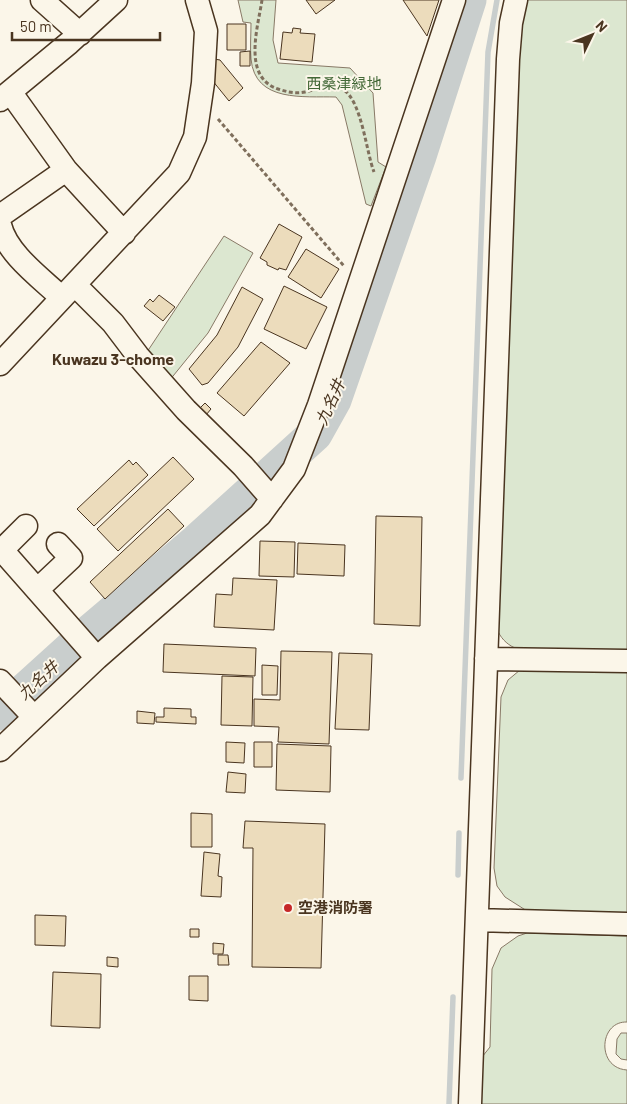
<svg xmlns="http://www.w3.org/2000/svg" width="627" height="1104" viewBox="0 0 627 1104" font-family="Barlow,'Noto Sans JP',sans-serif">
<rect width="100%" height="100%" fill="#fbf6e9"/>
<path fill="#dce7d0" stroke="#887966" d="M238 0H276L273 40 278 63 350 68 373 93 378 162 386 167 371 206 366 204 342 105 336 97C304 96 255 103 251 59 250 47 251 35 251 23L243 22Z
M527 0H627V653C601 652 536 656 515 648 506 644 500 637 497 629L511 146 521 32Z
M224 236 253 253 208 333 169 381 145 355Z
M526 665 627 666V913L527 911 505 897 497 886 494 868 501 697 508 680Z
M527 933 627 936V1022C599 1021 596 1068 627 1070V1104H477L478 1062 490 1047 492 969 501 948 518 936Z
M621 1033H627V1060L621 1059 616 1054 617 1039Z"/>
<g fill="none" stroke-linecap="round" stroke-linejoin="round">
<path stroke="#c9cecd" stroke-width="5.5" d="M461 778 488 52 497 0
M458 875 459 833
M449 1104 453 997"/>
<path stroke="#c9cecd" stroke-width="35" d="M0 713 86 635 197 541 315 434 334 400 419 156 469 0"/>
</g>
<path fill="#ecdcbc" stroke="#4a3520" d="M306 0H335L316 14Z
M403 0H439L427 36Z
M227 24H246V50H227Z
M293 28 301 29 300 33 315 34 312 62 280 59 283 32 292 33Z
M250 51V66H240V52Z
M214 59 220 60 243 88 229 101 212 80Z
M279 224 302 237 286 270 279 268 278 270 267 265V262L260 258Z
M306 249 339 269 321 298 288 277Z
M284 286 327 307 306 349 264 329Z
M242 287 263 299 238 347 208 383 202 385 189 369 217 335Z
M159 295 175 307 163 321 144 306 150 299 153 302Z
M261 342 290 363 244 416 217 393Z
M205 403 211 409 206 415 199 409Z
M173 457 194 479 118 551 97 529Z
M129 460 133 465 136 462 148 475 94 526 77 509Z
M168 509 184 526 105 599 90 582Z
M376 516 422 517 420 626 374 624Z
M260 541 295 542 294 577 259 576Z
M298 543 345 545 344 576 297 574Z
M233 578 277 580 274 630 214 627 216 594 232 595Z
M164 644 256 648 255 676 163 672Z
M281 651 332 652 329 744 278 742 279 727 254 726V699L280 700Z
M339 653 372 654 369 730 335 729Z
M262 665 278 666 277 695H262Z
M222 676 253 677 252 726 221 725Z
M164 708 191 709V717H196V724L156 722V717H164Z
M137 711 155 713 154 724 137 723Z
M226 742 245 743 244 763 226 762Z
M254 742H272V767H254Z
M277 744 331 746 330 792 276 790Z
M228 772 246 774 245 793 226 792Z
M191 813 212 814V847H191Z
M245 821 325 824 321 968 252 967 253 848H243Z
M204 852 220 854 218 876 222 877 221 897 201 896Z
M35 915 66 916 65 946 35 945Z
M190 929H199V937H190Z
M213 943 224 944 223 954H213Z
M218 955H228L229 965H218Z
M107 957 118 958V967L107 966Z
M53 972 101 974 100 1028 51 1026Z
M189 976H208V1001L189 1000Z"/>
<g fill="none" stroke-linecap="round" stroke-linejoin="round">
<defs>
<path id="minor" d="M42 0 80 34
M11 93 66 170 124 233
M0 100 69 43 116 0
M0 216 66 170
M0 225C7 254 41 278 62 298
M75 285 113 323 138 356 186 410 243 466 272 499
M0 364 179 173 195 137 203 83 206 31 197 0
M2 550 26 526
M0 551 2 550 97 658
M37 590 71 558 58 544
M486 659 627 661
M0 681 34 717
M0 750 97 658 260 515 294 469 319 405 454 0
M477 920 627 924
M470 1104 508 59 511 23 516 0"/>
</defs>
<use href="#minor" stroke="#4a3520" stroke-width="25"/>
<path stroke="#7f6f5c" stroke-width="3" stroke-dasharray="4 2.5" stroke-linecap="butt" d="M262 0C258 27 242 77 278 89 287 92 296 94 305 92 319 89 330 79 344 90 362 103 366 151 374 172
M218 119 344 266"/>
<use href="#minor" stroke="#fbf6e9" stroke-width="22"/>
</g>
<circle fill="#c62828" stroke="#fbf6e9" stroke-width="2" cx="288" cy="908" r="5"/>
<g text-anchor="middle" stroke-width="4" stroke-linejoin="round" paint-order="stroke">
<g font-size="15" fill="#436837" stroke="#fbf6e9">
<text x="344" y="89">西桑津緑地</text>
</g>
<g font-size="15" font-weight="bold" fill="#4a3520" stroke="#fbf6e9" text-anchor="start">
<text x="298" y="913">空港消防署</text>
</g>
<g font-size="16" font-weight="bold" fill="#4a3520" stroke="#fbf6e9">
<text x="113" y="365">Kuwazu 3-chome</text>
</g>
<g font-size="16" font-style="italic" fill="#4a3520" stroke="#fbf6e9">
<text transform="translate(330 402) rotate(-66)" y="6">九名井</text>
<text transform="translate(38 680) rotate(-42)" y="6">九名井</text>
</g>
</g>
<g transform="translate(592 35) rotate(47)" stroke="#fbf6e9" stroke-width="4" paint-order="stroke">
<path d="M0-4L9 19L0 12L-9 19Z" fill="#4a3520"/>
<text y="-8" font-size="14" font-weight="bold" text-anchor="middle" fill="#4a3520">N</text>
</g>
<path d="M12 32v8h148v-8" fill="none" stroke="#4a3520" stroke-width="2.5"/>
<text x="20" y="32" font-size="15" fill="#4a3520" stroke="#fbf6e9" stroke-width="4" paint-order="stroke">50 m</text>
</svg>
